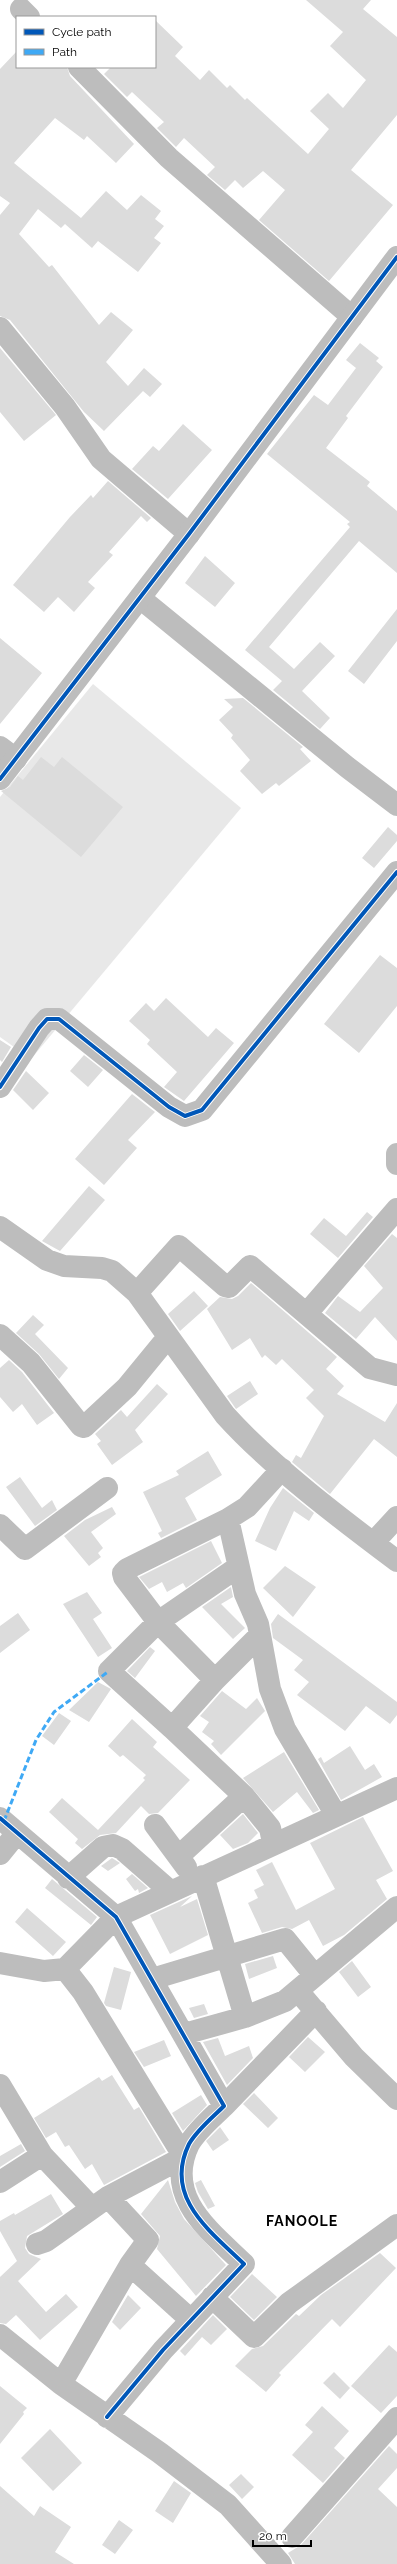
<svg xmlns="http://www.w3.org/2000/svg" width="397" height="2564" viewBox="0 0 397 2564" font-family="Raleway,sans-serif">
<rect width="100%" height="100%" fill="#fff"/>
<path fill="#e8e8e8" d="M93 684 241 808 31 1059 0 1037V797Z"/>
<path fill="#dcdcdc" d="M306 0H371L363 9 397 37V115L351 170 393 205 329 281 259 220 285 190 263 171 243 188 235 180 225 190 207 175 215 167 184 138 176 147 157 128 164 122 132 92 127 97 104 74 111 67H155V20L183 47 175 56 200 80 209 70 227 88 230 85 245 100 247 98 308 154 329 129 310 111 328 93 343 108 366 80 330 46 343 32Z
M17 51V67H67L70 76 134 144 116 163 87 136 84 140 55 118 14 163 81 218 106 191 127 210 141 195 161 211 155 219 164 226 154 238 161 243 138 272 98 241 92 248 65 224 61 228 38 209 19 234 49 267 52 265 99 325 111 312 133 330 106 362 128 386 144 368 162 384 150 397 143 391 104 431 84 412 10 320 0 316V215L10 203 0 196V69Z
M360 343 379 358 376 361 383 367 346 416 348 418 326 448 370 482 367 486 397 511V573L359 541 269 647 294 669 320 642 335 656 302 691 330 718 320 729 273 690 282 681 245 650 350 527 347 524 350 522 267 454 314 395 328 405 356 368 346 360Z
M0 348 56 415 24 441 0 412Z
M183 424 212 450 168 499 132 469 153 446 159 451Z
M108 481 151 518 147 522 141 516 109 552 113 555 88 582 95 588 74 612 58 597 44 612 13 585 70 517 91 495 93 498Z
M205 556 235 583 215 607 185 583Z
M397 609V641L364 684 348 671Z
M0 638 42 673 0 724Z
M243 698 303 747 300 749 311 761 279 786 276 783 262 794 240 771 250 760 231 738 233 735 219 720 233 707 224 699Z
M41 757 54 767 62 757 123 807 81 857 1 791 10 787 18 776 23 780Z
M388 827 397 835V841L374 868 362 858Z
M380 955 397 968V1006L359 1053 324 1024Z
M166 998 208 1037 216 1028 234 1043 184 1101 164 1087 177 1072 147 1044 150 1040 129 1021 146 1003 154 1011Z
M0 1040 11 1047 2 1062 0 1060Z
M84 1055 103 1070 88 1087 70 1071Z
M26 1071 49 1093 33 1110 13 1090Z
M132 1094 155 1112 128 1140 137 1148 104 1185 75 1159Z
M89 1186 105 1200 60 1251 42 1241Z
M367 1212 373 1217 338 1258 310 1234 324 1218 346 1236Z
M392 1234 397 1238V1341L375 1317 356 1339 325 1313 338 1296 360 1312 383 1288 364 1266Z
M251 1283 337 1357 326 1369 344 1386 337 1394 385 1422 397 1403V1457L374 1439 330 1494 292 1462 296 1455 301 1458 324 1416 306 1398 314 1390 282 1359 276 1365 265 1355 262 1358 250 1338 232 1350 207 1309 220 1297 232 1299 238 1296Z
M194 1291 208 1306 180 1331 168 1314Z
M33 1315 44 1325 35 1334 68 1368 59 1379 39 1354 16 1333Z
M9 1360 22 1372 54 1413 37 1425 22 1404 13 1412 0 1397V1368Z
M250 1381 258 1394 236 1409 227 1396Z
M157 1384 168 1394 135 1430 143 1442 112 1465 97 1444 101 1441 95 1434 121 1410 127 1417Z
M208 1451 222 1475 185 1498 197 1520 161 1538 158 1533 162 1531 143 1492 179 1475 176 1471Z
M20 1477 42 1508 52 1500 57 1510 35 1526 6 1487Z
M283 1488 314 1513 309 1521 294 1511 276 1551 255 1541 270 1508Z
M112 1507 116 1514 91 1532 103 1548 98 1553 101 1557 89 1566 64 1536 85 1520Z
M211 1541 222 1563 186 1588 183 1583 167 1592 162 1582 149 1589 139 1577Z
M285 1566 316 1587 293 1617 263 1588Z
M231 1587 233 1597 221 1604 245 1628 233 1639 202 1607Z
M87 1592 102 1613 93 1619 112 1648 98 1657 63 1604Z
M18 1613 30 1630 0 1653V1626Z
M278 1614 397 1702V1715L390 1724 366 1706 345 1731 297 1695 309 1682 294 1670 303 1660 273 1638 271 1624Z
M150 1647 155 1651 135 1678 127 1671Z
M98 1682 111 1689 89 1722 69 1710Z
M222 1691 246 1709 257 1698 265 1711 221 1755 211 1744 214 1741 202 1732 209 1722 200 1716Z
M59 1713 71 1721 54 1745 42 1736Z
M132 1719 157 1742 153 1747 190 1780 158 1813 149 1814 141 1806 116 1833 100 1835 82 1849 75 1843 78 1839 49 1812 62 1798 98 1830 145 1780 143 1778 146 1775 123 1755 120 1757 108 1746Z
M350 1746 365 1770 374 1764 382 1777 341 1800 318 1759 321 1757 324 1763Z
M284 1752 319 1810 313 1813 297 1792 273 1812 243 1778Z
M243 1814 258 1833 248 1843 233 1849 220 1835Z
M363 1817 393 1871 376 1880 387 1899 344 1935 323 1946 309 1920 292 1929 282 1927 262 1933 248 1903 258 1898 254 1890 264 1885 256 1870 272 1862 296 1910 335 1889 310 1843Z
M112 1858 120 1863 108 1871 101 1866Z
M132 1874 148 1888 139 1893 138 1889 135 1891 126 1879Z
M52 1879 97 1917 91 1925 45 1888Z
M192 1896 180 1907 197 1899 208 1935 170 1954 150 1915Z
M27 1908 66 1942 53 1956 15 1922Z
M273 1956 277 1968 249 1979 245 1964Z
M352 1961 371 1987 358 1997 339 1972Z
M114 1967 131 1972 121 2010 106 2006 104 2003Z
M204 2004 208 2014 194 2018 189 2008Z
M308 2037 325 2052 305 2072 289 2057Z
M218 2038 225 2056 249 2046 253 2058 227 2085 203 2042Z
M164 2040 171 2056 144 2067 134 2052Z
M112 2075 134 2110 139 2107 166 2152 104 2185 92 2164 85 2169 69 2145 65 2147 56 2132 46 2138 34 2118 99 2077 102 2081Z
M254 2093 278 2118 268 2128 243 2104Z
M201 2095 207 2105 183 2131 172 2113Z
M220 2127 229 2140 213 2151 206 2141Z
M21 2144 25 2151 0 2167V2156Z
M168 2180 175 2202 184 2219 226 2265 196 2296 157 2249 160 2236 141 2214Z
M201 2180 215 2206 208 2209 198 2192 195 2183Z
M51 2194 63 2214 27 2236 25 2248 29 2254 41 2259 18 2281 46 2312 66 2294 78 2307 40 2340 16 2315 6 2324 0 2323V2277L17 2261 0 2231V2221L14 2213 15 2215Z
M380 2253 396 2268 340 2327 332 2319 279 2373 281 2375 266 2392 235 2366 252 2349 263 2346 296 2314 299 2316 321 2295Z
M252 2274 277 2297 254 2320 230 2297Z
M128 2295 141 2308 120 2330 112 2322Z
M213 2315 227 2329 211 2345 202 2337 185 2356 180 2351Z
M389 2345 397 2352V2396L381 2413 351 2386Z
M334 2372 350 2388 340 2399 323 2383Z
M0 2386 27 2408 23 2412 24 2414 0 2444Z
M322 2406 349 2431 334 2448 345 2458 323 2483 292 2455 313 2432 305 2425Z
M50 2429 82 2463 53 2491 21 2458Z
M389 2446 397 2454V2468L378 2489 397 2507V2564H295L288 2553 301 2545Z
M241 2474 254 2487 242 2499 229 2485Z
M174 2481 191 2493 173 2523 155 2511Z
M0 2486 34 2516 40 2506 71 2527 55 2552 74 2564H0Z
M119 2520 133 2530 115 2554 102 2545Z"/>
<g fill="none" stroke-linecap="round" stroke-linejoin="round">
<path stroke="#bdbdbd" stroke-width="22" d="M21 9 29 17
M79 67 169 158 352 317
M0 328 65 407 101 459 189 534
M140 598 347 767 397 805
M0 747 16 759
M0 1087 39 1028 47 1019H59L169 1107 185 1116 202 1110 397 872
M397 1154V1164
M0 1227 47 1260 64 1266 102 1268 112 1271 137 1293 225 1415C272 1467 341 1519 397 1561
M137 1293 179 1246 225 1286 229 1287 250 1266 370 1368 397 1375
M307 1313 397 1209
M0 1335 31 1363 81 1426 84 1427 127 1387 168 1337
M228 1519 245 1594 258 1624 270 1689 285 1729 336 1815
M0 1525 25 1549 107 1488
M373 1543 397 1517
M215 1680 158 1622 124 1577 123 1573 127 1569 228 1519 247 1507 282 1469
M172 1728 109 1671 158 1622 238 1567
M244 1796 270 1828 273 1843
M0 1818 116 1917 224 2106C213 2117 197 2130 189 2144 163 2197 210 2231 244 2264L163 2350 107 2417
M155 1825 186 1867
M0 1854 17 1833
M179 1856 244 1796 172 1728 215 1680 260 1635
M203 1876 245 2017
M68 1878 103 1847 113 1845 122 1849 170 1891
M0 1963 44 1971 65 1969 116 1917 397 1788
M65 1969 83 1992 184 2157
M152 1979 285 1939 315 1976
M298 1991 354 2057 397 2099
M184 2034 245 2017 285 2001 397 1907
M0 2085 42 2155 91 2207
M224 2106 316 2011
M0 2182 42 2155
M37 2244 46 2241 108 2197 184 2157
M130 2265 191 2320
M212 2297 254 2337 289 2303 397 2225
M0 2335 61 2384 160 2453 228 2505 281 2564
M61 2384 130 2265 148 2240 108 2197
M292 2537 397 2418"/>
<path stroke="#bdbdbd" stroke-width="22" d="M0 779 189 534 397 257"/>
<path stroke="#3fa9f5" stroke-width="3" stroke-dasharray="6 3" stroke-linecap="butt" d="M4 1821 36 1740 54 1712 109 1671"/>
<defs>
<path id="cycleway" d="M0 779 189 534 397 257
M0 1087 39 1028 47 1019H59L169 1107 185 1116 202 1110 397 872
M0 1818 116 1917 224 2106C213 2117 197 2130 189 2144 163 2197 210 2231 244 2264L163 2350 107 2417"/>
</defs>
<use href="#cycleway" stroke="#fff" stroke-width="6"/>
<use href="#cycleway" stroke="#0057b8" stroke-width="4"/>
</g>
<g text-anchor="middle" stroke-width="3" stroke-linejoin="round" paint-order="stroke">
<g font-size="14" font-weight="bold" letter-spacing="1" fill="#000" stroke="#fff">
<text x="302" y="2226">FANOOLE</text>
</g>
</g>
<rect x="16" y="16" width="140" height="52" fill="#ffffff" stroke="#999999"/>
<rect x="24" y="29" width="20" height="6" fill="#0057b8" stroke="#999999"/>
<text x="52" y="36" font-size="12" fill="#000000">Cycle path</text>
<rect x="24" y="49" width="20" height="6" fill="#3fa9f5" stroke="#999999"/>
<text x="52" y="56" font-size="12" fill="#000000">Path</text>
<path d="M253 2540v6h58v-6" fill="none" stroke="#000000" stroke-width="2"/>
<text x="259" y="2540" font-size="12" fill="#000000" stroke="#ffffff" stroke-width="3" paint-order="stroke">20 m</text>
</svg>
